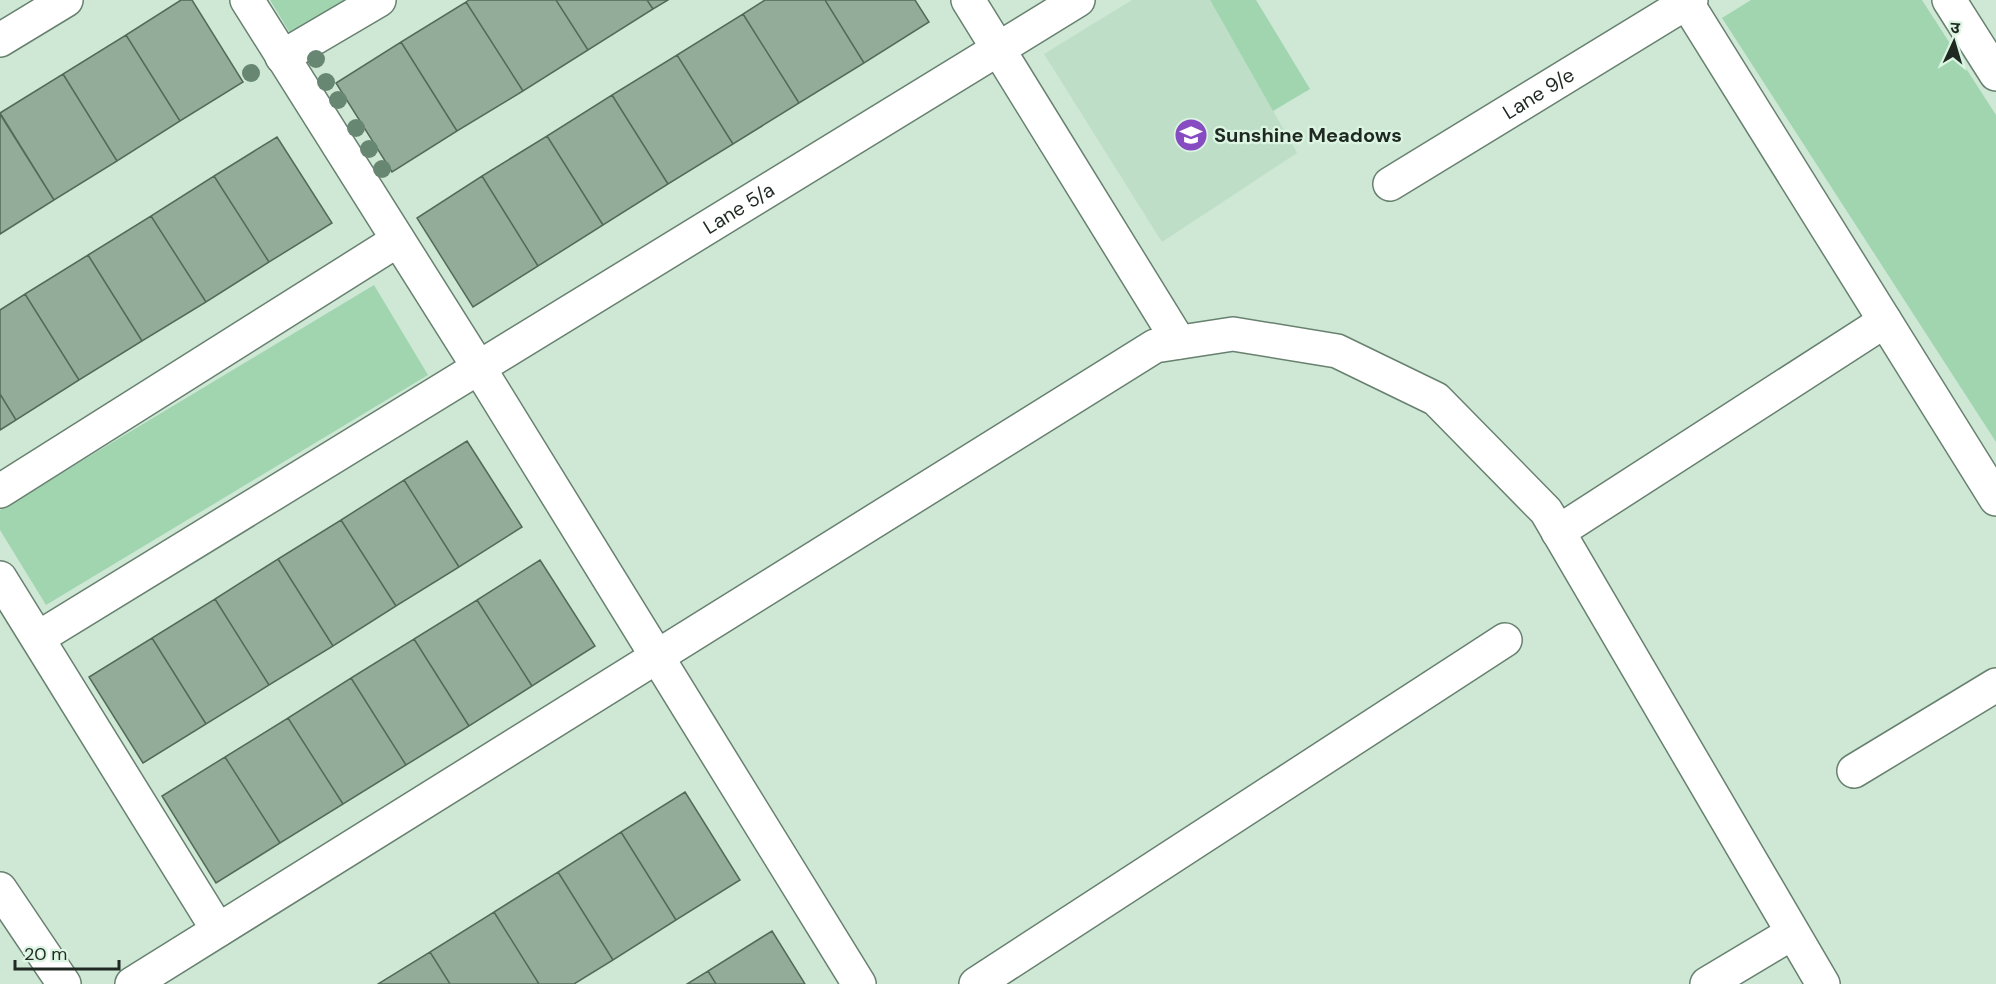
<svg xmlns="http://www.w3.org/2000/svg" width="1996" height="984" viewBox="0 0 1996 984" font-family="'DM Sans','Noto Sans Devanagari',sans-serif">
<rect width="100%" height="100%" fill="#cee8d5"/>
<path fill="#bedec7" d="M1132 0H1210L1297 153 1162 242 1044 54Z"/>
<path fill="#a0d5b0" d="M270 0H355L293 38Z
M1210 0H1256L1310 89 1273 111Z
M1751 0H1922L1996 115V442L1722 18Z
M374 285 428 375 46 605 0 530V510Z"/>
<path fill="#93ab99" stroke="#536a59" stroke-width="1.5" d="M181 0H192L243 82 180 121 126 35Z
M469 0H556L588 50 523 91 466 2Z
M556 0H647L653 9 588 50Z
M647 0H668L653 9Z
M765 0H825L864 63 799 103 743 14Z
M825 0H915L929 22 864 63Z
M466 2 523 91 457 131 401 42Z
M743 14 799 103 733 144 677 55Z
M126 35 180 121 117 161 63 74Z
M401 42 457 131 392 172 336 83Z
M677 55 733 144 668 184 612 95Z
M63 74 117 161 54 200 0 113Z
M612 95 668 184 603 225 547 136Z
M0 114 54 200 0 234Z
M547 136 603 225 538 266 482 176Z
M277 137 332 223 269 262 214 176Z
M214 176 269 262 206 302 151 216Z
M482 176 538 266 473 307 417 218Z
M151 216 206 302 142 341 88 255Z
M88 255 142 341 79 380 25 294Z
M25 294 79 380 16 420 0 394V310Z
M0 394 16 420 0 430Z
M467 441 522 527 459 567 404 480Z
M404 480 459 567 396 606 341 520Z
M341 520 396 606 333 646 278 559Z
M278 559 333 646 269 685 215 599Z
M540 560 595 646 532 686 477 600Z
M215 599 269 685 206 724 152 638Z
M477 600 532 686 469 726 414 639Z
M152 638 206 724 143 763 89 677Z
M414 639 469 726 406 765 351 678Z
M351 678 406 765 343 804 288 718Z
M288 718 343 804 280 843 225 757Z
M225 757 280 843 216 883 162 796Z
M685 792 740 880 676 920 621 832Z
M621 832 676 920 613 960 558 872Z
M558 872 613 960 574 984H539L494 912Z
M494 912 539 984H450L430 952Z
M772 931 805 984H716L708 971Z
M430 952 450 984H378Z
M708 971 716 984H687Z"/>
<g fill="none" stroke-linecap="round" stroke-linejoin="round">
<defs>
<g id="minor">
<path d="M247 0 479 368 859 984"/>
<path d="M968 0 1179 342"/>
<path d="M1685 0 1996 499"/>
<path d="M1949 0 1996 74"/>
<path d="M0 40 66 0"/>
<path d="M282 57 379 0"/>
<path id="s1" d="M1390 184 1691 0"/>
<path d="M0 491 398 240"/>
<path d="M1558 532 1885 321"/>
<path d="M0 578 218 930"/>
<path id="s2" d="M38 638 1078 0"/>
<path d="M1854 771 1996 685"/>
<path d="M0 889 64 984"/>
<path d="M132 984 1155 346 1233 334 1337 351 1436 399 1546 511 1823 984"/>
<path d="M976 984 1505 640"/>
<path d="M1707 984 1792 933"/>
</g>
</defs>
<use href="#minor" stroke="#68806f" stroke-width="36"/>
<use href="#minor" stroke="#fff" stroke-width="33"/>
</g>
<g fill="#688773">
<circle cx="316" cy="59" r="9"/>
<circle cx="251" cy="73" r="9"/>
<circle cx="326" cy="82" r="9"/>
<circle cx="338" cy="100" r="9"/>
<circle cx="356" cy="128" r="9"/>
<circle cx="369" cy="149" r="9"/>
<circle cx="382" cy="169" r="9"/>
</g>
<defs>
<symbol id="school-disc" viewBox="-11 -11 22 22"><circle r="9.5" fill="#874cc2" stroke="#dbf5e2"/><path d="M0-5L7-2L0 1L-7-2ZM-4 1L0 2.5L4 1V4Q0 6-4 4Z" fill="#fff"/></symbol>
</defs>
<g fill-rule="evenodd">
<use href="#school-disc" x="1172" y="116" width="38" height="38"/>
</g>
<g text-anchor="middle" stroke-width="4.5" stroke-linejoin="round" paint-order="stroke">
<g font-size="20" fill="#1f2922" stroke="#dbf5e2">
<text dy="7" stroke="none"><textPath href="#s1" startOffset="174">Lane 9/e</textPath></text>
<text dy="7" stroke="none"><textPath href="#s2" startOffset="822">Lane 5/a</textPath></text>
</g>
<g font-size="20" font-weight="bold" fill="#1f2922" stroke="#dbf5e2" text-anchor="start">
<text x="1214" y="142">Sunshine Meadows</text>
</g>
</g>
<g transform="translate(1954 42) rotate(4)" stroke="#dbf5e2" stroke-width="4.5" paint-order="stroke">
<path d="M0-4.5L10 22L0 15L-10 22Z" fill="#1f2922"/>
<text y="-9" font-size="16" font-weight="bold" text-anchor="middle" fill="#1f2922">उ</text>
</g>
<path d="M15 960v9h104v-9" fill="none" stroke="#1f2922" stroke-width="3"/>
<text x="24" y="960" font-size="18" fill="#1f2922" stroke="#dbf5e2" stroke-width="4.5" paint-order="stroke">20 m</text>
</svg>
